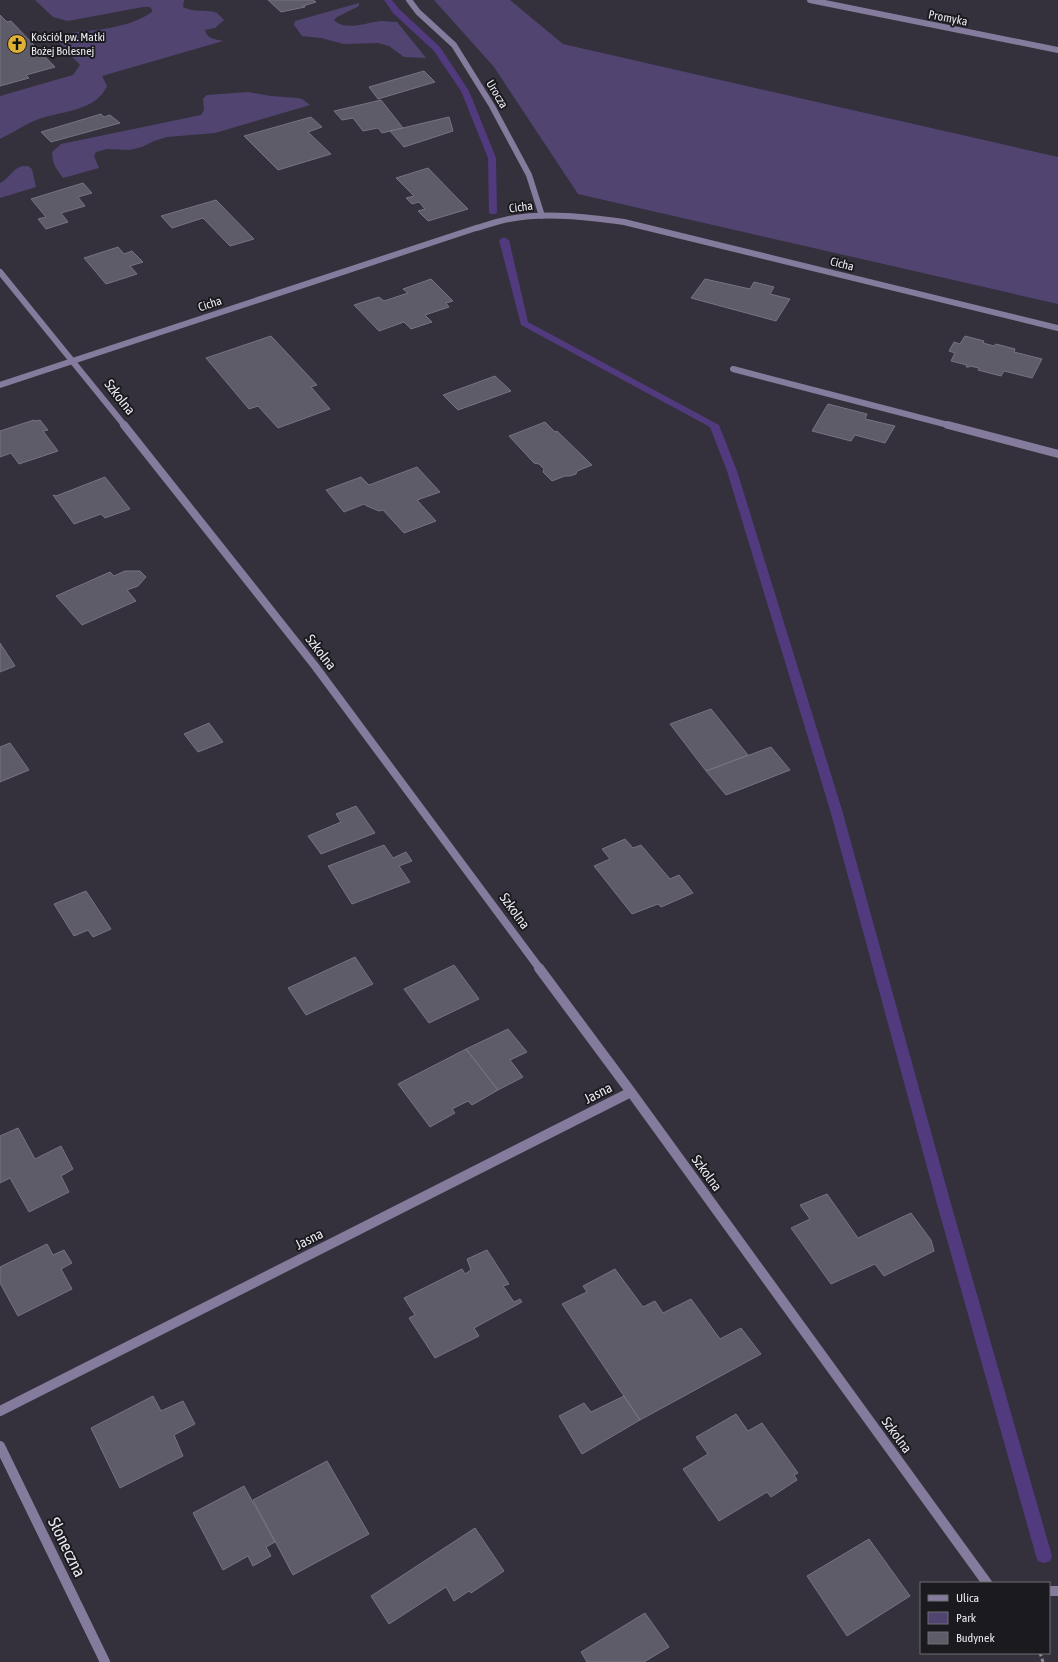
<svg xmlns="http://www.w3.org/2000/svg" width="1058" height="1662" viewBox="0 0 1058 1662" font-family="'Asap Condensed',sans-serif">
<rect width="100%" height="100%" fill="#34313d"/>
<path fill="#514470" d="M35 0H184L183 7C194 13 210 9 217 13 219 15 222 18 224 20L215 28 205 30C207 39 215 39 223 41L102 76 107 86C96 112 59 111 36 120 24 125 12 133 0 139V96L73 75 80 65 53 36C86 29 123 32 152 12V10L150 7H143L68 21 53 17Z
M434 0H510L563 44 1058 157V304L578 194 494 67Z
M359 3V6L337 17 334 20C345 32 368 22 381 21 386 21 391 22 397 22L426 58 404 57 389 46 378 43 344 44 321 38 302 36 294 25 295 21Z
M248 92 271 96 297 98 302 99 310 105 215 133 167 137 154 141 142 147 129 150 107 149 96 152 94 156 99 168 63 178C56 167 53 167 52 152L61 144 201 115 204 110 203 99 207 95Z
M22 166H28L32 169 36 187 0 198V183C9 179 12 169 22 166Z"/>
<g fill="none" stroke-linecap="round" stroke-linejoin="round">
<path fill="#513a7d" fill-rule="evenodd" d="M384 0H392L399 9 440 47 469 91 496 158 497 212 496 214H490L489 212 488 158 461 91 434 51 393 13Z
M504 237 509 240 528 322 719 425 737 471 842 810 951 1204 1052 1556 1050 1561 1044 1563 1038 1561 1036 1556 937 1204 830 810 727 471 710 427 521 325 499 240Z"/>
</g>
<path fill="#5f5c69" stroke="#777381" d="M268 0H313L316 2 303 6 305 7 281 12Z
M0 15 7 22 11 21 55 67 26 75 29 78 0 86Z
M424 71 435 82 378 99 369 87Z
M381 100 403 128 382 133 378 128 363 131 353 118 342 120 334 111Z
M101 114 104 117 110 115 120 123 51 142 41 132Z
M311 117 322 127 308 132 331 154 278 170 244 136Z
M449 117 453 131 404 147 390 131Z
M428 168 459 200 468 209 428 221 418 211 425 209 419 202 412 204 406 198 414 196 396 178Z
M83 183 92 193 78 197 85 206 61 213 68 222 46 229 38 219 46 217 31 199Z
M216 200 254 239 230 246 203 218 172 228 161 216Z
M118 247 124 254 132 251 143 262 130 266 137 274 106 284 84 258Z
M431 279 453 301 446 303 449 307 425 315 432 322 411 329 404 322 379 331 354 305 379 297 384 301 408 293 403 289Z
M705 279 750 289 754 282 774 287 770 294 790 299 776 321 691 298Z
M271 336 317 385 311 387 330 409 278 428 258 406 249 409 206 358Z
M965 336 984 341 983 343 994 346 996 344 1015 349 1014 352 1042 359 1032 378 1004 371 1001 376 978 370 979 368 970 366 969 367H966L967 365 951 361 955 353 949 351 954 342 960 344Z
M495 376 511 391 458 410 443 395Z
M828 404 867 414 865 419 895 426 885 443 855 435 851 441 812 431Z
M34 420 35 421 40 420 48 430 43 431 58 451 19 464 11 453 0 457V431Z
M545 422 555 432 557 431 592 465 577 471 576 474 570 476H565L552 481 543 472 544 469 539 464 534 463 509 436Z
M417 467 440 492 417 500 436 521 404 533 383 510 379 511 367 506 364 504 344 512 326 490 361 477 369 485Z
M105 477 130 509 105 518 101 514 74 524 53 495 56 496Z
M125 571H140L146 577 138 586 127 590 136 601 82 625 56 596 110 572 114 576Z
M0 643 15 666 0 672Z
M711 709 748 755 706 771 670 724Z
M209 723 223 742 198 752 184 734Z
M10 743 29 770 0 782V747Z
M771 747 790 770 726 795 706 771Z
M356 806 375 833 321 854 308 836 341 822 336 814Z
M625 839 633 848 641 845 670 879 679 875 693 893 661 907 658 904 632 914 594 866 610 859 602 849Z
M384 845 393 858 406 852 412 861 399 866 410 882 352 904 328 866Z
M86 891 111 929 93 937 88 930 74 936 54 904Z
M355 957 373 984 306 1015 288 988Z
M454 965 479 999 429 1023 404 989Z
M508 1029 527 1052 510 1060 523 1077 498 1090 466 1049Z
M466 1049 498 1090 472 1105 468 1101 452 1109 455 1113 430 1127 398 1084Z
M18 1128 35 1159 61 1146 73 1169 61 1176 69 1192 29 1212 10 1178 0 1183V1136Z
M827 1194 858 1238 911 1213 931 1240 934 1251 884 1276 875 1264 831 1284 791 1228 810 1219 800 1205Z
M47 1244 53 1255 64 1250 72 1263 61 1269 72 1289 18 1316 0 1283V1267Z
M487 1250 509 1284 503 1286 514 1302 520 1299 522 1302 474 1328 479 1336 435 1358 409 1318 415 1315 404 1298 462 1269 465 1274 471 1270 467 1259Z
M615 1269 643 1307 655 1301 663 1313 691 1299 720 1339 741 1328 761 1354 640 1420 562 1304 587 1292 583 1286Z
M153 1396 161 1411 183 1401 195 1424 174 1435 183 1456 120 1488 91 1428Z
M624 1396 640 1420 582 1454 559 1416 584 1403 591 1412Z
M736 1414 748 1431 762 1423 798 1473 794 1475 797 1480 771 1497 767 1492 719 1521 683 1469 708 1454 696 1437Z
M327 1461 369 1534 293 1575 253 1500Z
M244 1486 275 1542 266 1547 271 1556 253 1566 248 1556 223 1570 193 1513Z
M475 1528 504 1571 471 1593 469 1591 454 1601 446 1587 389 1624 371 1596Z
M869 1539 910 1596 847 1636 807 1576Z
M645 1613 669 1647 644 1662H587L581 1652Z"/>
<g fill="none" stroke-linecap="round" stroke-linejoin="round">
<path stroke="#8c8993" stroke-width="3" stroke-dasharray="3.5 2.5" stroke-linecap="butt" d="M1040 1653 1043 1662"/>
<path stroke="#857c9d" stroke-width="6" d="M733 369 952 426"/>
<path stroke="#857c9d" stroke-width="8" d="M948 425 1058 454"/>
<path stroke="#857c9d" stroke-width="6" d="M409 0 418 12 454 45 492 106 529 175 542 216
M810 0 1058 50
M0 272 125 426
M0 385 476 228C487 225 498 221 509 219 547 212 586 217 624 222L1058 328"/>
<path stroke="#857c9d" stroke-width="8" d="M124 425 315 666 540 969"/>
<path stroke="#857c9d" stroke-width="10" d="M539 968 631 1092 987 1583
M0 1411 631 1092
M0 1446 105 1662
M1049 1591H1058"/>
</g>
<defs>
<symbol id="church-disc" viewBox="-11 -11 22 22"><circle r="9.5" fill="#dfb034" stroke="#1b1a1f"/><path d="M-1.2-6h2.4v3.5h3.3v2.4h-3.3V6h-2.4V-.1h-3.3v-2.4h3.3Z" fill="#111"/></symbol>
</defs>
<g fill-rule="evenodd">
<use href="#church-disc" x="6" y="33" width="22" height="22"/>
</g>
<g text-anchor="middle" stroke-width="4" stroke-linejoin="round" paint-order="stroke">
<g font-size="12" fill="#eae8f0" stroke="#1b1a1f">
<text transform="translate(948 18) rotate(11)" y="4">Promyka</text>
<text transform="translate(497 94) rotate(59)" y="4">Urocza</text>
<text transform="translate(521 207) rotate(-7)" y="4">Cicha</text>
<text transform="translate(842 264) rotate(14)" y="4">Cicha</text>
<text transform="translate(210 304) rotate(-18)" y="4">Cicha</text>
</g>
<g font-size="12" fill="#eae8f0" stroke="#1b1a1f" text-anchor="start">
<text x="31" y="41">Kościół pw. Matki<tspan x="31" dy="14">Bożej Bolesnej</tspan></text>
</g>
<g font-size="14" fill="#eae8f0" stroke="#1b1a1f">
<text transform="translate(120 397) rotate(52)" y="5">Szkolna</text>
<text transform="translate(321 652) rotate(52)" y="5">Szkolna</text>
<text transform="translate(515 911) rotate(54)" y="5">Szkolna</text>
<text transform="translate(598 1093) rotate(-27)" y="5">Jasna</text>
<text transform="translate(707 1173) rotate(54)" y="5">Szkolna</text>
<text transform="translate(309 1239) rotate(-27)" y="5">Jasna</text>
<text transform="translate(897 1435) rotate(54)" y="5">Szkolna</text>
</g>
<g font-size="17" fill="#eae8f0" stroke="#1b1a1f">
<text transform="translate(67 1547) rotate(64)" y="6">Słoneczna</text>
</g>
</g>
<rect x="920" y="1582" width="130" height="72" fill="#1b1a1f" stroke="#6e6c73"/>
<rect x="928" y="1595" width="20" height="6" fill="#857c9d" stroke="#6e6c73"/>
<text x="956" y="1602" font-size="12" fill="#eae8f0">Ulica</text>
<rect x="928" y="1612" width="20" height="12" fill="#514470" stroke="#6e6c73"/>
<text x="956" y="1622" font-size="12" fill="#eae8f0">Park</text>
<rect x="928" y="1632" width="20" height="12" fill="#5f5c69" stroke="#6e6c73"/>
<text x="956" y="1642" font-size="12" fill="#eae8f0">Budynek</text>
</svg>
